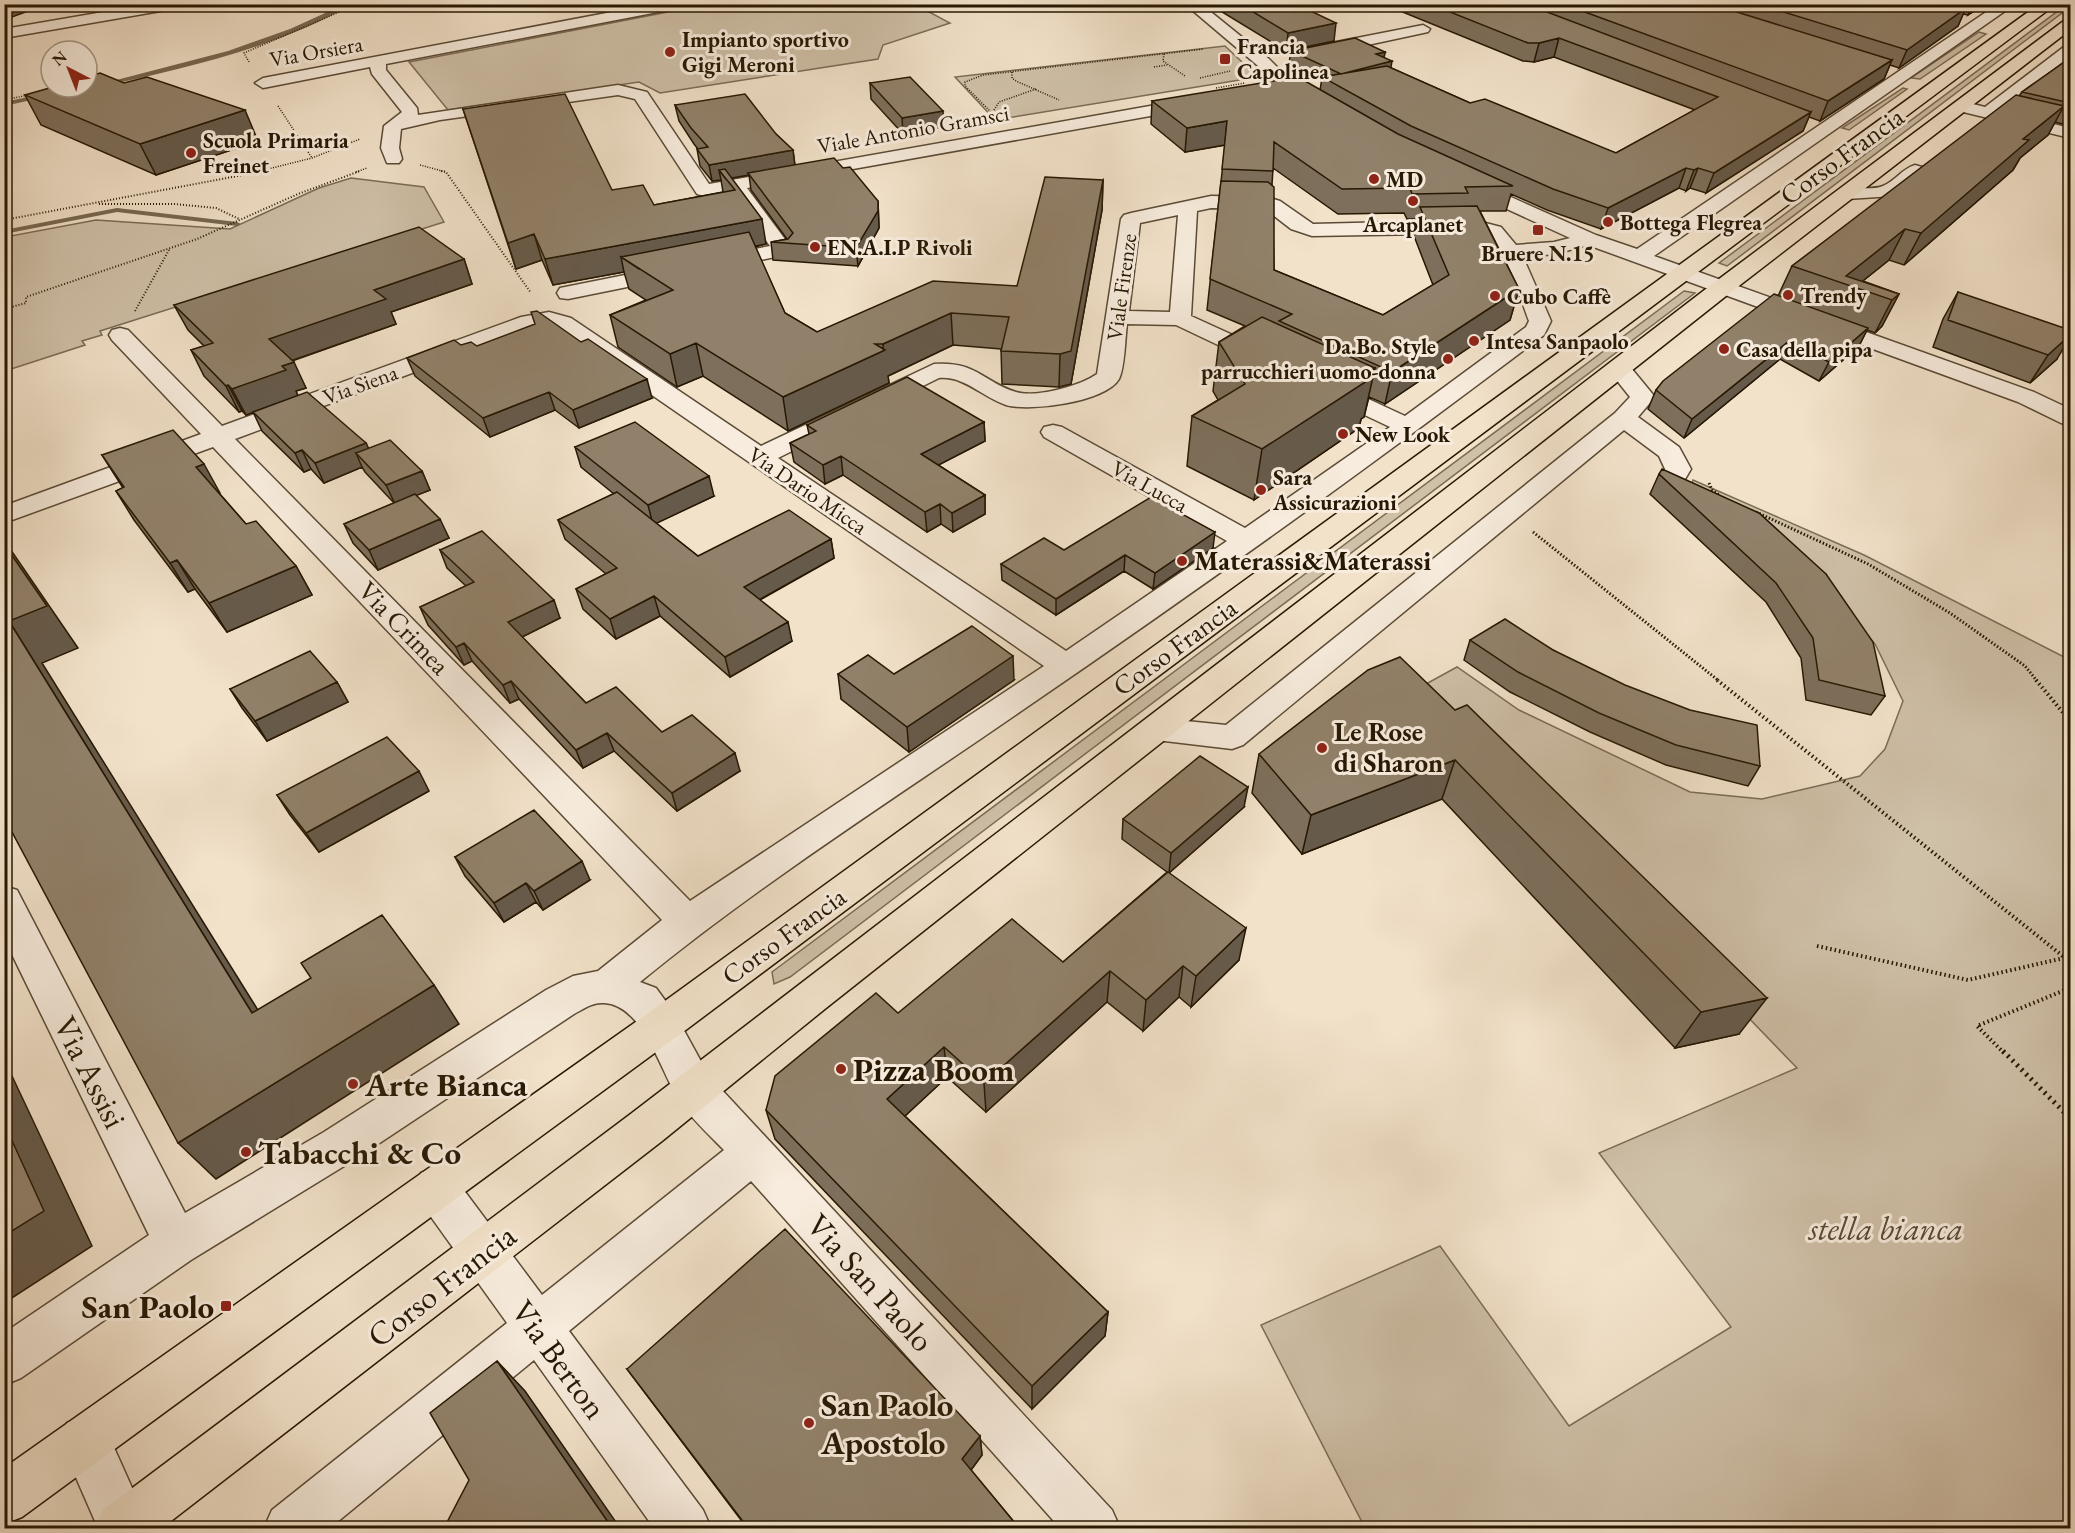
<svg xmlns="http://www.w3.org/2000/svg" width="2075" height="1533" viewBox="0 0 2075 1533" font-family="'EB Garamond',serif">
<rect width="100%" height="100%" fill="#f2e2ca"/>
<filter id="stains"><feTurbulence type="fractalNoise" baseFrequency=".00333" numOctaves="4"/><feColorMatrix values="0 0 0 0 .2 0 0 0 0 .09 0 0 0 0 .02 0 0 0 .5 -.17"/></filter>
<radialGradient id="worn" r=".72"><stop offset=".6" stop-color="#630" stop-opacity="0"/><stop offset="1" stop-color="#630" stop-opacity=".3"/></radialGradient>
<path fill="#cfc0a8" stroke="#7b6c56" stroke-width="1.5" d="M704 5H916L950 23 883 45 878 59 660 93 639 82 448 110 409 62Z
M2066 5H2070V7L1727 266 1719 263Z
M1979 32 1986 34 1920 79 1911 78Z
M1225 46 1258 77 995 120 955 77Z
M1903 88 1907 89 1849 130 1842 128Z
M351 178 424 187 444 222 100 331 102 335 82 341 85 345 5 371V237L96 220 230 229 319 188Z
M1684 291 1695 293 790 977 774 984 772 972Z
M1693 480 1864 555 2070 660V1528H1365L1261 1325 1440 1246 1569 1426 1731 1327 1599 1153 1797 1068 1426 684 1457 667 1519 710 1690 792 1762 799 1860 776 1885 749 1903 701 1875 644 1827 592 1690 491Z"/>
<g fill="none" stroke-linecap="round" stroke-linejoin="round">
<path fill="#776852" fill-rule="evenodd" d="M345 4H352C282 46 183 69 104 86L101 84 228 51 290 29Z
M43 94 45 97 4 106V102Z
M117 208 237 222 241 224 237 226 117 212 4 234V230Z"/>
<defs>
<path id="minor" d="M150 4H185L178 8 4 38V29Z
M654 4H686L679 8 386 64V70L417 108 418 115 618 85 647 92 709 184 1195 98 1203 103 1195 108 747 188 793 250 790 254 568 299 560 298 557 293 560 288 770 246 730 191 704 196 697 194 635 99 618 95 440 120 401 129 399 148 402 159 399 163H387L381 148 384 126 402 112 372 74 370 67 263 88 255 83 263 78Z
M1185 4H1201L1269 59 1294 84 1326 101 1328 105 1326 109H1314L1282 90 1257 65Z
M1998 4H2015L1654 256 2034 392 2070 409V425L2061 423 2018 402 1588 245 1555 254 1523 257 1551 321 1544 335C1375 463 1203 587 1027 707 897 797 762 882 640 982L656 988 675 1014 709 1076 1112 1510 1120 1528H1060L751 1181 569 1331 703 1510 711 1528H654L534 1360 330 1528H264L272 1510 507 1323 421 1203 414 1188 421 1173 436 1167 451 1173 542 1295 724 1150C709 1135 692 1119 680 1102 661 1073 644 1005 604 1003 593 1002 583 1009 574 1014L354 1160 191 1260 21 1378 4 1385V1333L149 1235 4 938V886L17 890 185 1213 324 1132 546 990 573 976 598 971 662 920 213 447 4 523V506L201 434 112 340 109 335 112 330 120 328 128 330 222 426 521 317 549 312 571 318 761 446 934 364C977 361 983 382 1016 392 1036 398 1080 386 1097 374L1121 219 1124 215 1131 213 1211 196 1267 197 1280 201 1313 224 1474 220 1501 227 1516 245 1554 242 1570 238 1461 188 1459 184 1461 180 1468 178 1596 235 1637 249ZM1211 208 1265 209 1291 229 1312 236 1481 233C1507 244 1519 296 1529 321L1526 327 1405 416 1334 383 1326 381 1318 383 1314 388 1318 393 1390 427 1245 528 1062 427 1053 425 1044 427 1041 432 1044 437 1227 541 1066 651 778 458 939 378C965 376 982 397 1006 405 1029 412 1106 402 1119 379 1125 367 1125 338 1127 324L1176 325 1256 363 1264 365 1272 363 1276 358 1272 353 1191 316 1197 211ZM1178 215 1170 312 1129 311 1140 223ZM548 326 555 328 1044 666 690 901 235 439 533 328Z
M1423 25 1430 29 1428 32 1321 55 1313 50 1321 45Z
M2070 44V56L2001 111 2070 128V138L1955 110 1953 106 1961 101 1985 107 2065 46Z
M1915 165 1922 167 1924 171 1894 196 1847 199 1840 197 1838 193 1840 189C1853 186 1871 191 1883 186 1895 181 1902 169 1915 165Z
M1619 361 1627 363 1655 397 1638 417 1679 447 1691 469 1681 486 1672 488 1663 486 1659 480 1665 469 1659 456 1624 430 1243 745 1232 749 1156 740 1145 737 1140 729 1145 721 1156 718 1226 725 1615 413 1630 397 1607 368 1611 363Z
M85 1416 103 1423 150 1528H98L60 1441 67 1423Z"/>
<path id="major" d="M2039 4H2056L675 1038 22 1517 4 1524V1468L647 1014Z
M2070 19V30L1731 292 826 1008 662 1141 162 1528H95L103 1510 632 1113 1715 282 2065 20Z"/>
</defs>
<use href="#minor" stroke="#5a4a35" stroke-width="3"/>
<use href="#major" stroke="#271803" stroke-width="3"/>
<path stroke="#271803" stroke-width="1.5" stroke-dasharray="1 1.5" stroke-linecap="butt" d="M1164 54 1163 61 1185 76
M249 62 244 53 358 4
M1154 67 1167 65
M1012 72V78L1016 81 1059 100
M1200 78 1230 71
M1216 88 1245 83
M4 100 29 95
M278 106 312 158
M994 110 999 102 1036 89
M991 112 965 86V82L983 75 1204 49
M420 165 446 172
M256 172 312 158 360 139
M356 172 367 168"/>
<path stroke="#271803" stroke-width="2" stroke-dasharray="1 2" stroke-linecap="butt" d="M441 171 446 172 531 293
M99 204H174L216 208 239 219
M4 220 264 171
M4 309 26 303V297L197 239 298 194 360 171
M135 311 169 250"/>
<path stroke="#271803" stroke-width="3" stroke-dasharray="1.5 2" stroke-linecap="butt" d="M1709 483 1712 490 1719 495
M1756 512 1868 564 1950 613 2025 666 2037 681
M1533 532 1719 681"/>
<path stroke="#271803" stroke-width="4" stroke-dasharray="1.5 3" stroke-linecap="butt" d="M1717 680 2064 957
M2036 680 2070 721
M2070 943 2064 957 2070 963
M1817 946 1968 980 2064 958
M2004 1053 1977 1026 2070 988"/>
<path stroke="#271803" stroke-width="5" stroke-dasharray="2 4.5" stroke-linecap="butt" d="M2003 1051 2070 1118"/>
<use href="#minor" fill="#f7ecdd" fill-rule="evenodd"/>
<use href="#major" fill="#f2e2ca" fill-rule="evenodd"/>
</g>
<path fill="#7d6f5b" stroke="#271803" stroke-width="1.5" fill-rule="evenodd" d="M1123 4H1182L1129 10Z
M1209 4H1296L1334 41 1286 51Z
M1383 4H1985L1968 15 1963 14 1958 26 1899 68 1890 65 1884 79 1820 121 1809 117 1803 131 1706 193 1690 188 1686 191 1679 188 1601 229 1547 210 1511 194 1506 211H1480L1519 289 1510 320 1385 404 1369 397 1364 417 1361 419 1359 428 1254 500 1187 466 1192 416 1218 400 1213 391 1219 342 1245 326 1207 310 1225 145 1185 152 1151 124 1152 101 1320 90 1322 78 1289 63 1291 51 1385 52 1384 57 1391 68 1470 103 1616 153 1695 110 1554 57 1534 62 1523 61ZM1273 168 1338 214 1404 213 1407 219H1418L1414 236 1433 285 1383 315 1274 270 1272 185Z
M2070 50V117L2062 124 2055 122 2048 135 2020 158 2013 170 1904 265 1889 260 1863 281 1899 294 1882 326 1875 333 1867 330 1859 346 1819 381 1780 359 1684 438 1648 409 1656 390 1778 296 1792 266 2019 96 2022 92 2063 63Z
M124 83 258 141 156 175 41 125 25 95Z
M870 83 944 127 903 134 871 99Z
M675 105 776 134 793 150 795 165 843 168 878 201 879 228 858 266 773 260 771 242 787 239 751 190 749 175 731 178 766 244 755 247 785 313 817 332 1017 286 1103 180 1102 210 1071 384 1059 387 1002 384 1001 349 953 345 888 376 889 383 788 431 703 376 677 387 618 347 610 315 646 300 629 289 624 272 553 285 542 260 516 269 463 109 612 190 654 205 723 192 721 180 712 181 700 166 697 149H698L694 144 679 121Z
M464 259 472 284 391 312 396 324 292 361 306 388 296 391 298 396 366 443 368 448 422 471 430 490 416 495 449 538 378 570 353 543 344 524 394 503 365 472 362 467 324 483 311 469 304 472 262 431 253 412 246 415 242 411 239 412 204 376 191 350 204 346 188 330 174 305Z
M1958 292 2057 359 2030 383 1933 347 1943 319Z
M461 345 477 346 652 398 579 428 555 410 490 437 415 376 407 358Z
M984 422 985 441 938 465 985 495V514L953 532 941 524 927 532 843 475 825 484 794 462 790 443 809 434 807 425Z
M575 447 714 496 656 523 698 556 831 539 834 558 760 600 792 641 730 677 660 616 616 639 583 609 576 589 606 574 565 539 558 520 614 494 581 467Z
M102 455 220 493H219L246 524 296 566 312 595 227 632 195 589 188 592 134 520 116 491 123 488Z
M1659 474 1826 574 1885 696 1871 715 1806 700 1801 658 1766 602 1650 494Z
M1213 548 1153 589 1124 571 1056 615 1002 580 1001 564 1064 550Z
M440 550 560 618 522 637 586 703 662 732 740 771 677 811 614 751 583 768 519 699 510 703 472 661 464 665 428 625 420 607 466 586 447 568Z
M1470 640 1553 650 1760 766 1748 786 1666 765 1590 732 1510 692 1464 660Z
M838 674H894L1014 680 909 752 841 699Z
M337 682 348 702 267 741 242 708 230 689Z
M1455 710 1739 1034 1675 1048 1442 799 1302 854 1252 793 1259 754Z
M429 791 319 852 290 815 277 795Z
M1244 807 1169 873 1239 960 1191 1007 1179 997 1143 1031 1107 1002 986 1112 947 1077 905 1116 1108 1312 1105 1336 1032 1409 775 1139 766 1110 898 1013 1063 962 1167 872 1122 839 1123 819Z
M455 857 590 880 543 910 536 902 504 922 465 876Z
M627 1369 980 1436 982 1455 971 1470 1019 1528H747Z"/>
<path fill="#665a4a" stroke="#271803" stroke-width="1.5" d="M12 4H47L4 20V7Z
M1130 4H1182L1129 10Z
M1973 4H1985L1968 15Z
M1966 8 1958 26 1899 68 1907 50Z
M1336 23 1334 41 1286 51 1288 33Z
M1559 38 1554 57 1534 62 1539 43Z
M1385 52 1383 63 1392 61 1390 73 1341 74 1376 54Z
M1892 60 1884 79 1820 121 1828 101Z
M2064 106 2048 135 2020 158 2013 170 1904 265 1921 233 2023 139Z
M2070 109V117L2062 124Z
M245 110 258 141 156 175 140 144Z
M943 111 944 127 903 134 902 118Z
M1811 112 1803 131 1706 193 1714 173Z
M1227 121 1225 145 1185 152 1187 128Z
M793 150 795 167 748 173 749 175 726 179 719 170 721 180 712 181 709 165Z
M1686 168 1679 188 1601 229 1608 208Z
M1698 168 1690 188 1686 191 1694 170Z
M1103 180 1102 210 1071 384 1059 387 1060 354Z
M878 201 879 228 858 266 856 248Z
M762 219 766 244 639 269 621 257 624 272 553 285 545 259Z
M1905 229 1889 260 1855 287 1846 276Z
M534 234 542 260 516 269 508 243Z
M464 259 472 284 391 312 396 324 282 364 269 339 374 290Z
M1519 289 1510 320 1385 404 1392 372Z
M1899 294 1882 326 1875 333 1892 300Z
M951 313 953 345 888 376 889 383 788 431 783 397 883 351V344Z
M1868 328 1859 346 1819 381 1829 362Z
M2070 335V337L2057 359 2030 383 2048 355Z
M1789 341 1780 359 1684 438 1692 419Z
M696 343 703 376 677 387 670 354Z
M294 362 306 388 296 391 298 396 246 415 232 389 282 366Z
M1375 368 1364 417 1361 419 1359 428 1254 500 1262 449 1363 375Z
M647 379 652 398 579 428 573 410Z
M228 385 242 411 239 412 226 386Z
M549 392 555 410 490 437 483 418Z
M984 422 985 441 923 473 921 454Z
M366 443 375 462 356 453 362 467 324 483 315 463Z
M302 450 311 469 304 472 295 453Z
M841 456 843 475 825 484 823 465Z
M204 464 220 493 212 496 196 467Z
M422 471 430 490 395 504 386 485Z
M709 476 714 496 653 525 648 505Z
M985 495V514L953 532 952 513Z
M940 504 941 524 927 532 925 512Z
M440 519 449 538 378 570 369 550Z
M1215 532 1213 548 1153 589 1155 573Z
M831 539 834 558 748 606 744 587Z
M4 540 78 648 42 663 284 1052 252 1013 9 621Z
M1125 555 1124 571 1056 615V599Z
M177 560 195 589 188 592 170 563Z
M296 566 312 595 227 632 209 603Z
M654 596 660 616 616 639 610 619Z
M554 600 560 618 516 640 508 622Z
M788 622 792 641 730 677 725 657Z
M464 643 472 661 464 665 456 647Z
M1013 656 1014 680 909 752 907 727Z
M511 681 519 699 510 703 503 685Z
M337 682 348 702 267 741 255 721Z
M607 733 614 751 583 768 576 750Z
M735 753 740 771 677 811 672 793Z
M1455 760 1442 799 1302 854 1311 815Z
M419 771 429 791 319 852 306 833Z
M1248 787 1244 807 1169 873 1171 853Z
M582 861 590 880 543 910 534 891Z
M526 883 536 902 504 922 494 903Z
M1246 928 1239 960 1191 1007 1196 976Z
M1183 966 1179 997 1143 1031 1146 1000Z
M1110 971 1107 1002 986 1112 984 1083Z
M434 985 459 1024 216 1179 178 1143Z
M1767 998 1739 1034 1675 1048 1701 1012Z
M944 1047 947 1077 892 1128 887 1099Z
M4 1059 92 1246 4 1303Z
M1108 1312 1105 1336 1032 1409V1386Z
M497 1361 525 1391 620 1528H612Z
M980 1436 982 1455 965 1478 962 1459Z"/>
<path fill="#91816a" stroke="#271803" stroke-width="1.5" d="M1240 4H1296L1336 23 1288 33Z
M1430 4H1526L1811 112 1714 173 1698 168 1694 170 1686 168 1608 208 1553 189 1411 126 1322 77 1387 66 1470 103 1485 99 1616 153 1718 97 1559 38 1539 43H1528Z
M1563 4H1711L1892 60 1828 101Z
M1758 4H1952L1966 8 1907 50Z
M1355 38 1385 52 1376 54 1392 61 1341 74 1291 51Z
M2070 58V103L2022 92Z
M100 73 124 83 147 77 245 110 140 144 25 95 53 87H87V77Z
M910 77 943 111 902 118 870 83Z
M1298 77 1398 134 1513 186 1465 187 1468 193 1412 194 1410 188 1342 189 1274 142 1273 171 1222 169 1227 121 1187 128 1152 101Z
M565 94 612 190 643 185 654 205 735 190 719 170 725 169 762 219 545 259 534 234 508 243 463 109Z
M745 94 776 134 793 150 709 165 697 149 708 147 691 128 675 105Z
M2016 95 2064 106 2023 139 2029 140 1921 233 1905 229 1846 276 1899 294 1892 300 1792 266Z
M834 158 843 168 850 167 878 201V211L856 248 771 242 788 239 793 233 748 173Z
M1045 177 1103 180 1071 351 1060 354 1001 351 1009 317 951 313 883 344H875L885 350 783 397 696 343 670 354 610 315 673 290 621 257 749 232 785 313 817 332 933 281 1017 286Z
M1221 181 1268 182 1274 187V270L1383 315 1449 275 1420 207 1477 206 1519 289 1392 372 1279 321 1292 314 1210 279Z
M419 227 464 259 374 290 386 299 269 339 294 362 282 366 286 370 232 389 228 385 226 386 191 350 213 343 174 305Z
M1958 292 2070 330V335L2048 355 1948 320Z
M1774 294 1868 328 1829 362 1789 341 1692 419 1656 390 1663 381Z
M537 311 581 342 588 339 647 379 573 410 549 392 483 418 407 358 454 340 461 345 471 342 477 346 535 324 531 312Z
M1262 317 1375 368 1363 375 1370 379 1262 449 1192 416 1245 384 1219 342Z
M907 377 984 422 921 454 985 495 952 513 940 504 925 512 841 456 823 465 790 443 816 431 807 425Z
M307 392 366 443 315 463 302 450 295 453 253 412Z
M635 422 709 476 648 505 575 447Z
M173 430 204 464 196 467 246 524 256 521 296 566 209 603 177 560 170 563 116 491 124 487 102 455Z
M390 440 422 471 386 485 356 453Z
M1662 469 1759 513 1826 574 1873 642 1885 696 1819 680 1813 638 1776 583 1659 474Z
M617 492 698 556 789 510 831 539 744 587 788 622 725 657 654 596 610 619 576 589 617 568 558 520Z
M415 494 440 519 369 550 344 524Z
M1151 497 1215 532 1155 573 1125 555 1056 599 1001 564 1044 538 1064 550Z
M482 531 554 600 508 622 586 703 616 687 662 732 692 715 735 753 672 793 607 733 576 750 511 681 503 685 464 643 456 647 420 607 474 582 440 550Z
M4 544 47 606 9 621 252 1013 311 978 301 963 382 915 434 985 178 1143 4 817Z
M1505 619 1553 650 1625 685 1690 710 1757 725 1760 766 1676 745 1599 713 1518 672 1470 640Z
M972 626 1013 656 907 727 838 674 868 655 894 674Z
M310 651 337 682 255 721 230 689Z
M1400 657 1455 710 1467 705 1767 998 1701 1012 1455 760 1311 815 1259 754 1368 670Z
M387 737 419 771 306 833 277 795Z
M1200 756 1248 787 1171 853 1123 819Z
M534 810 582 861 534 891 526 883 494 903 455 857Z
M1168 872 1246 928 1196 976 1183 966 1146 1000 1110 971 984 1083 944 1047 887 1099 1108 1312 1032 1386 766 1110 775 1076 876 993 898 1013 1012 919 1063 962Z
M4 1123 44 1211 4 1236Z
M785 1229 980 1436 962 1459 1019 1528H748L627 1369Z
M497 1361 612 1528H444L469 1480 430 1413Z"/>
<g fill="#8f2418" stroke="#f7ecdd" stroke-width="2">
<circle cx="670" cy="52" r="6"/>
<rect x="1219" y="53" width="12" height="12" rx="3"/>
<circle cx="191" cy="153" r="6"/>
<circle cx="1374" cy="179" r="6"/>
<circle cx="1413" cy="201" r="6"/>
<circle cx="1608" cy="222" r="6"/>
<rect x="1532" y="224" width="12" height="12" rx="3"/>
<circle cx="815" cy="247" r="6"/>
<circle cx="1788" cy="295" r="6"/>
<circle cx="1495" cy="296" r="6"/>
<circle cx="1474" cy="341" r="6"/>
<circle cx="1724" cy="349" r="6"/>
<circle cx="1448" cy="359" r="6"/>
<circle cx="1343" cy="434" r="6"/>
<circle cx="1261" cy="490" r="6"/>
<circle cx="1182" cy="561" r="6"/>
<circle cx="1322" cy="748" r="6"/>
<circle cx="841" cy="1069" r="6"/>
<circle cx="353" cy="1084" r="6"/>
<circle cx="246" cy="1152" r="6"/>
<rect x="220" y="1300" width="12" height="12" rx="3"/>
<circle cx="809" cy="1423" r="6"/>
</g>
<g text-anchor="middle" stroke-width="6" stroke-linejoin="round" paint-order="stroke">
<g font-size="22" font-weight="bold" fill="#271803" stroke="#f7ecdd" text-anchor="start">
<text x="682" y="47">Impianto sportivo<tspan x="682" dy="25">Gigi Meroni</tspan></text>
<text x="1237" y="54">Francia<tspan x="1237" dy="25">Capolinea</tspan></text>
<text x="203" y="148">Scuola Primaria<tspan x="203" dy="25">Freinet</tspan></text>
<text x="1386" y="187">MD</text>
<text x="1620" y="230">Bottega Flegrea</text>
<text x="1413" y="232" text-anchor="middle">Arcaplanet</text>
<text x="827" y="255">EN.A.I.P Rivoli</text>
<text x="1538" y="261" text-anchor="middle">Bruere N.15</text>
<text x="1800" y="303">Trendy</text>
<text x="1507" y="304">Cubo Caffè</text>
<text x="1486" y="349">Intesa Sanpaolo</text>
<text x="1436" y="354" text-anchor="end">Da.Bo. Style<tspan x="1436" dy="25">parrucchieri uomo-donna</tspan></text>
<text x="1736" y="357">Casa della pipa</text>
<text x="1355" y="442">New Look</text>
<text x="1273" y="485">Sara<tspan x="1273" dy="25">Assicurazioni</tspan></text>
</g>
<g font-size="22" fill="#271803" stroke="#f7ecdd">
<text transform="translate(316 51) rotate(-10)" y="8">Via Orsiera</text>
<text transform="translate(913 129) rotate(-10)" y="8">Viale Antonio Gramsci</text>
<text transform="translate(1121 287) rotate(-82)" y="8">Viale Firenze</text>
<text transform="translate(360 384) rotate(-20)" y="8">Via Siena</text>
<text transform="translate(1150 486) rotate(29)" y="8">Via Lucca</text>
<text transform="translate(808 490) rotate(34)" y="8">Via Dario Micca</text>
</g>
<g font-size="27" fill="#271803" stroke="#f7ecdd">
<text transform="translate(1842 156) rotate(-36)" y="9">Corso Francia</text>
<text transform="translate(404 628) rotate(46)" y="9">Via Crimea</text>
<text transform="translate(1175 647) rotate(-36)" y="9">Corso Francia</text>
<text transform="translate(784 936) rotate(-36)" y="9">Corso Francia</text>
</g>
<g font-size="27" font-weight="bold" fill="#271803" stroke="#f7ecdd" text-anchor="start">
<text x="1194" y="570">Materassi&amp;Materassi</text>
<text x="1334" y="741">Le Rose<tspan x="1334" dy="31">di Sharon</tspan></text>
</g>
<g font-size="33" font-weight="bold" fill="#271803" stroke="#f7ecdd" text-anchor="start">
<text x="853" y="1081">Pizza Boom</text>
<text x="365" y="1096">Arte Bianca</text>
<text x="258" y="1164">Tabacchi &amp; Co</text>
<text x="214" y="1318" text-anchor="end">San Paolo</text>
<text x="821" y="1416">San Paolo<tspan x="821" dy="38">Apostolo</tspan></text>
</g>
<g font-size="33" fill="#271803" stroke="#f7ecdd">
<text transform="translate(91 1072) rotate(63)" y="12">Via Assisi</text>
<text transform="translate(871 1282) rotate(48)" y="12">Via San Paolo</text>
<text transform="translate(441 1285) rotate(-38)" y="12">Corso Francia</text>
<text transform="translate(560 1359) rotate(54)" y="12">Via Berton</text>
</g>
<g font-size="33" font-style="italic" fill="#594a35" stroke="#f7ecdd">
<text x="1886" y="1240">stella bianca</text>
</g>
</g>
<rect width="2075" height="1533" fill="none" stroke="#f2e2ca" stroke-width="24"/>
<rect x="6" y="6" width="2063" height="1521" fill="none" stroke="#271803" stroke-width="3"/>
<rect x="12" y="12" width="2051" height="1509" fill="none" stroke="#271803" stroke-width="1.5"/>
<g transform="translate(69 69) rotate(318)"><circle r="28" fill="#f7ecdd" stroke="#a49786" stroke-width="1.5"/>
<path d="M0-4.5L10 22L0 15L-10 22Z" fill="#8f2418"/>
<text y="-9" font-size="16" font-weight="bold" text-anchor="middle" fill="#271803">N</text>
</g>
<rect width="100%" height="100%" filter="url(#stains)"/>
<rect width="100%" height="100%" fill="url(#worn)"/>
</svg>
